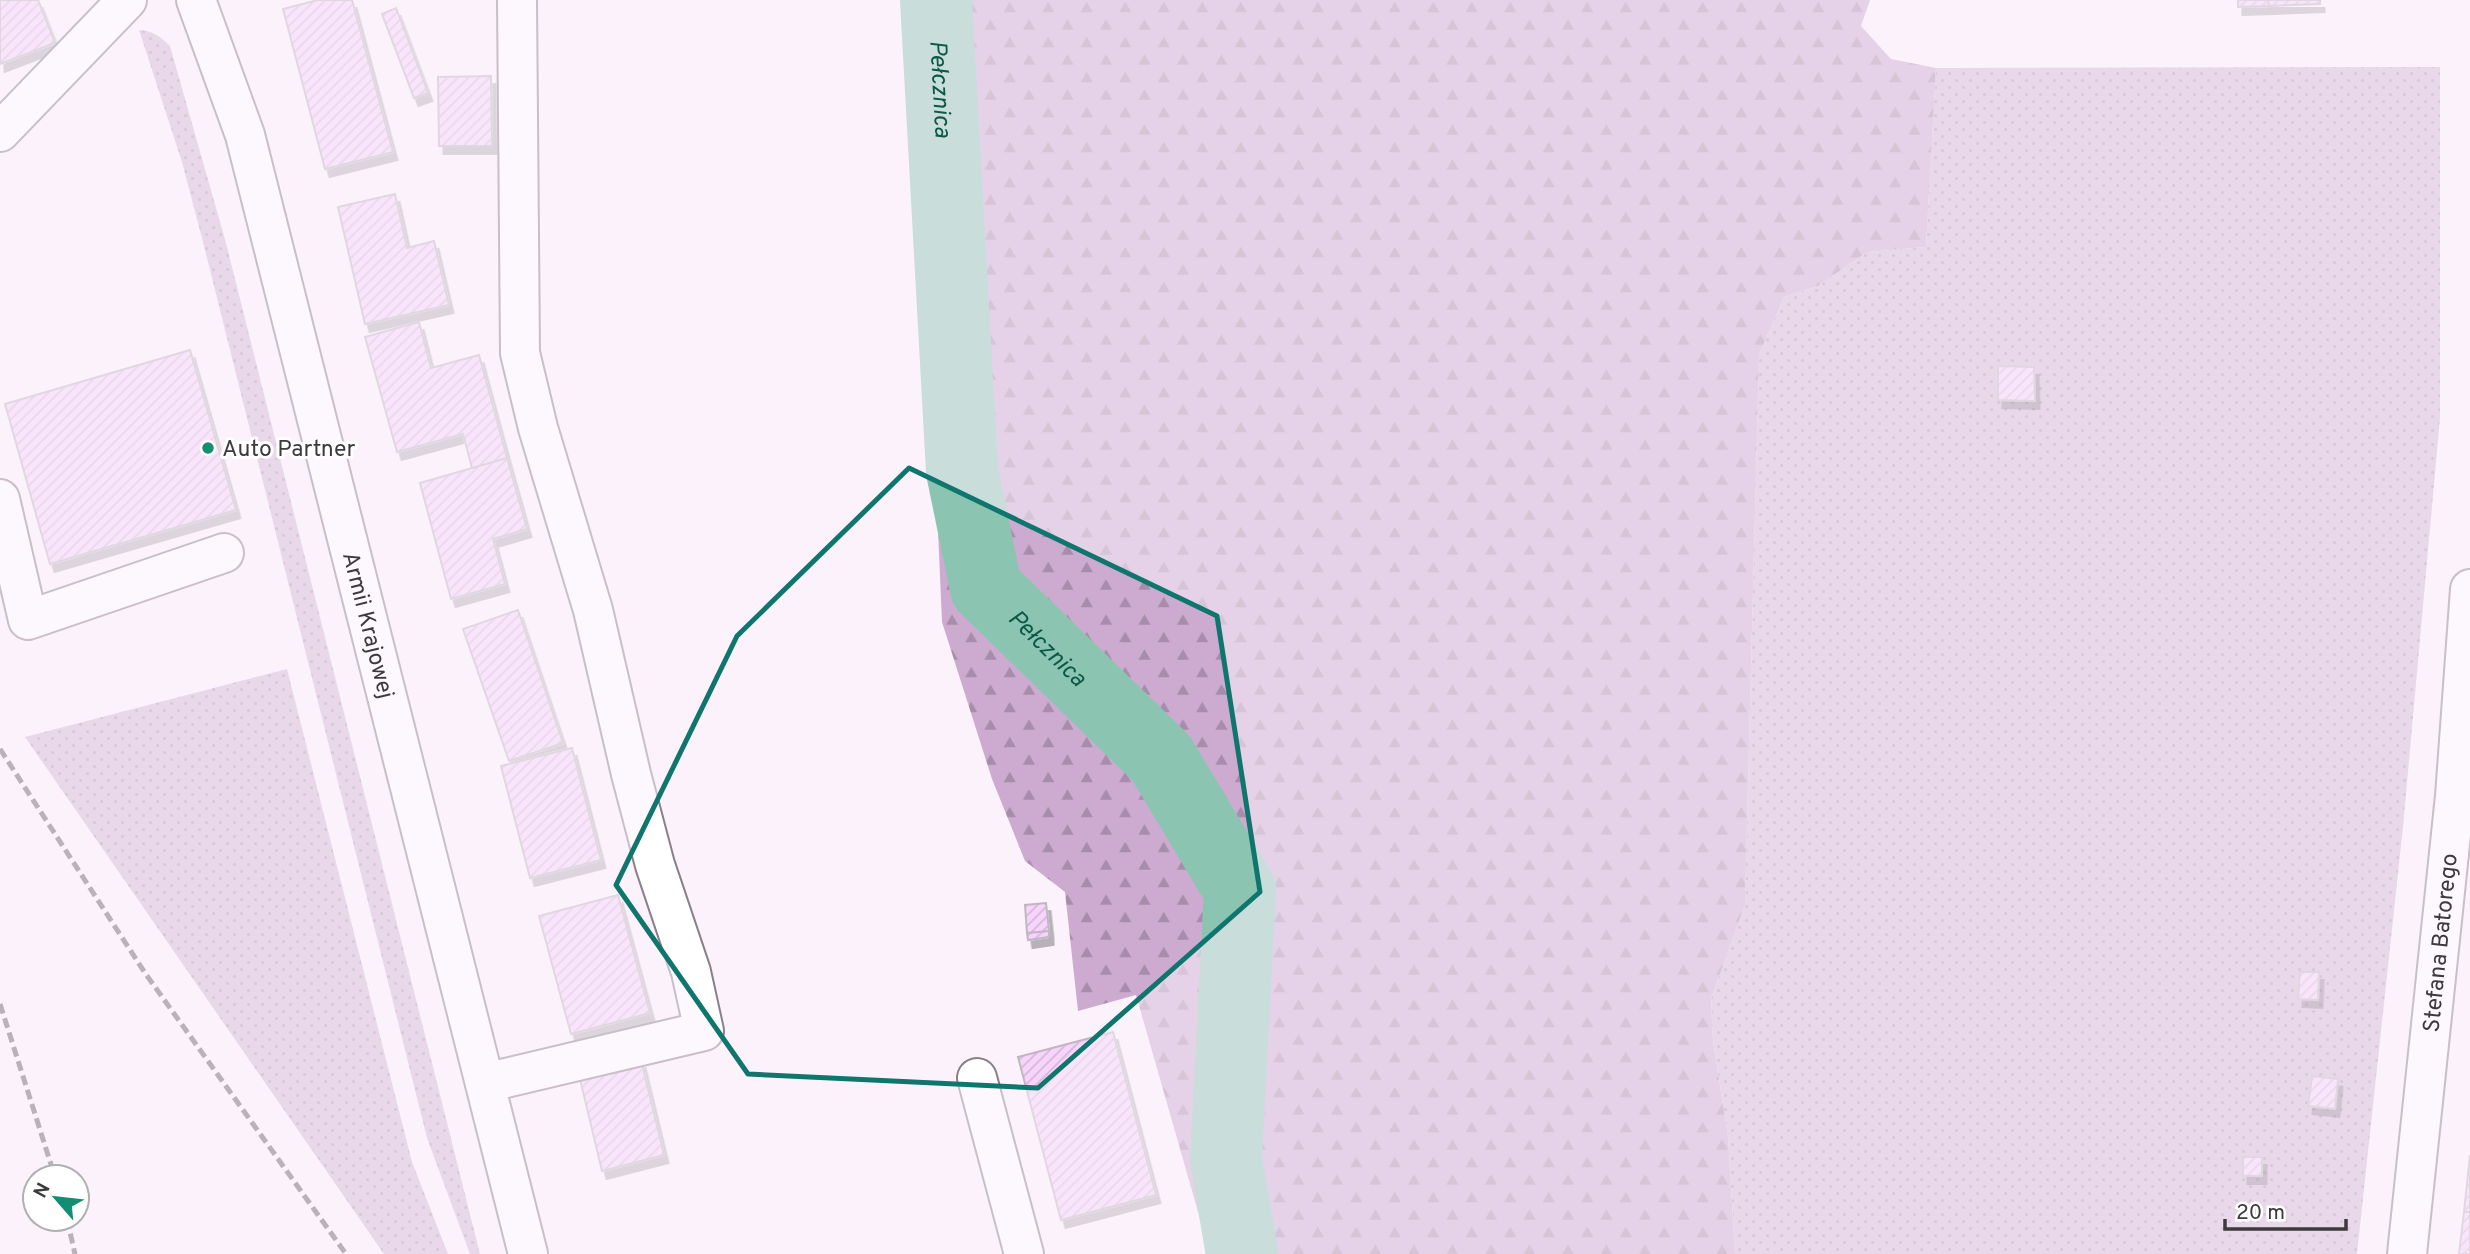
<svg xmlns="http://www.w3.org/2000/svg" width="2470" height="1254" viewBox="0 0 2470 1254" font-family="Overpass,sans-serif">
<defs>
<pattern id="grass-dots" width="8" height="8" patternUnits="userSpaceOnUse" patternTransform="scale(1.75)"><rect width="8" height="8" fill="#d3b8d6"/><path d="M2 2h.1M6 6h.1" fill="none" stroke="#ac97af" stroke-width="1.8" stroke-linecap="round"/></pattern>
<pattern id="forest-firs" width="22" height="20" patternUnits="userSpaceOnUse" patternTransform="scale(1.75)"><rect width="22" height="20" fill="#cdabd1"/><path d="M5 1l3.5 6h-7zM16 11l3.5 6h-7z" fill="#a88cab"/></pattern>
<pattern id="building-hatch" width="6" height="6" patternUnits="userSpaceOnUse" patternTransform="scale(1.75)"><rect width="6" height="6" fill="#f7d4fb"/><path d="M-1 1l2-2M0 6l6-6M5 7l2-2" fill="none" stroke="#d5b7d8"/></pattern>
<filter id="shadow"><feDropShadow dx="4.5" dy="8" stdDeviation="0" flood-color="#0004"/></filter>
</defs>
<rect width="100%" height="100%" fill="#fbf2fc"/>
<path fill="url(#grass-dots)" d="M139 30C153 31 160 36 170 46L226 243 480 1254H470L427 1138 204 246 182 162Z
M2440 67V418L2403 827 2357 1254H1735L1728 1136 1713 1041 1711 999 1745 903 1759 355 1784 297 1818 286 1867 252 1926 247 1936 68Z
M287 669 412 1162 448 1254H384L25 737Z"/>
<path fill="url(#forest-firs)" d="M915 0H1870L1861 26 1891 59 1936 68 1926 247 1867 252 1818 286 1784 297 1759 355 1745 904 1711 999 1713 1041 1728 1136 1735 1254H1210L1136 995 1078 1011 1065 892 1025 861 992 779 942 622Z"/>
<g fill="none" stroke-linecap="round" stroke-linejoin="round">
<path stroke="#8cc4b2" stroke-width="72" id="s1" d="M936 0 962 471 986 588 1161 758 1240 890 1226 1159 1242 1254"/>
</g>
<path fill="url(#building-hatch)" stroke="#c0b7c0" stroke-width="2" filter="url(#shadow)" d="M0 0H38L55 43 0 64Z
M318 0H352L393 152 325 169 283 9Z
M2238 0H2268L2269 6 2238 7Z
M2268 0H2320V4L2269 6Z
M396 8 428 93 414 98 382 14Z
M491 76 492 146H439L438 77Z
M395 194 407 248 434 241 449 305 365 324 338 207Z
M419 322 431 368 479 355 507 458 472 468 463 434 397 452 365 337Z
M190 350 236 510 50 564 5 404Z
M1998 366 2034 367 2035 401 1998 400Z
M507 458 527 529 493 539 505 584 451 599 420 483Z
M518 610 563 743 509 761 463 629Z
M572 748 601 860 530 878 501 766Z
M618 895 650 1013 571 1034 539 916Z
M1046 903 1049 931 1027 933 1025 905Z
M1049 931V937L1028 940 1027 933Z
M2300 972H2319L2318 1000 2298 999Z
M1113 1032 1156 1195 1061 1220 1018 1057Z
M641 1060 664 1155 602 1171 579 1075Z
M2312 1076 2338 1079 2335 1109 2308 1106Z
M2470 1155V1212H2464Z
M2243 1157H2262V1176H2243Z
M2464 1212H2470V1254H2459Z"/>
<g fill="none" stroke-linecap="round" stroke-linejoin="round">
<defs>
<g id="minor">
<path d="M0 132 127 0"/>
<path d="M0 499 28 620 224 553"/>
<path d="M977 1078 1024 1254"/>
<path d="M485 1083 704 1031 691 972 655 865 631 774 593 610 538 428 520 353 517 0"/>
<path id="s2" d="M2407 1254 2455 796 2470 589"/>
</g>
<g id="major">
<path id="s3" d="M196 0 245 135 528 1254"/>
</g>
</defs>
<use href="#minor" stroke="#898189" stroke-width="42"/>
<use href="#major" stroke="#898189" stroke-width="42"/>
<use href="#minor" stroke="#fff" stroke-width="38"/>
<use href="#major" stroke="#fff" stroke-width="38"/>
<path stroke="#696469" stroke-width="5" stroke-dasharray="10 5" stroke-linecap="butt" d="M0 749 145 973 346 1254
M0 1004 55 1177
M67 1219 75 1254"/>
</g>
<path d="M0 0H2470V1254H0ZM909 468 1217 616 1260 892 1038 1088 748 1074 616 885 737 636Z" fill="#fbf2fc" fill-opacity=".55" fill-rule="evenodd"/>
<path fill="none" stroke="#0f766e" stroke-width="5" stroke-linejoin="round" d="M909 468 1217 616 1260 892 1038 1088 748 1074 616 885 737 636Z"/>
<circle fill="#148e73" stroke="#fff" stroke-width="2.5" cx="208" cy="448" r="7"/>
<g text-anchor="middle" stroke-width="6" stroke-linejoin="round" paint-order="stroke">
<g font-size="23" fill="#3d393d" stroke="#fff" text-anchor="start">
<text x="222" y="456">Auto Partner</text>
</g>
<g font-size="23" fill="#3d393d" stroke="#fff">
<text dy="8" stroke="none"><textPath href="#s3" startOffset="649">Armii Krajowej</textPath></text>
<text dy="8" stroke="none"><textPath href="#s2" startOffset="313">Stefana Batorego</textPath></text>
</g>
<g font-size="24" font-style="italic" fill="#0c5846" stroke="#fff">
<text dy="8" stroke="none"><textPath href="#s1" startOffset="89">Pełcznica</textPath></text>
<text dy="8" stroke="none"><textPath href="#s1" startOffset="677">Pełcznica</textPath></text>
</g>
</g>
<g transform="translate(56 1198) rotate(298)"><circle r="33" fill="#ffffff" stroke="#b1b0b1" stroke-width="2"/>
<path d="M0-5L12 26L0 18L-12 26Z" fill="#148e73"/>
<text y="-10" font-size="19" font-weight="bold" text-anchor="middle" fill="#3d393d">N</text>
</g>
<path d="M2225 1219v10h121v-10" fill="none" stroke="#3d393d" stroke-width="3.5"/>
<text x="2236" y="1219" font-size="21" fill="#3d393d" stroke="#ffffff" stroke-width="5" paint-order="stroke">20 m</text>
</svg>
